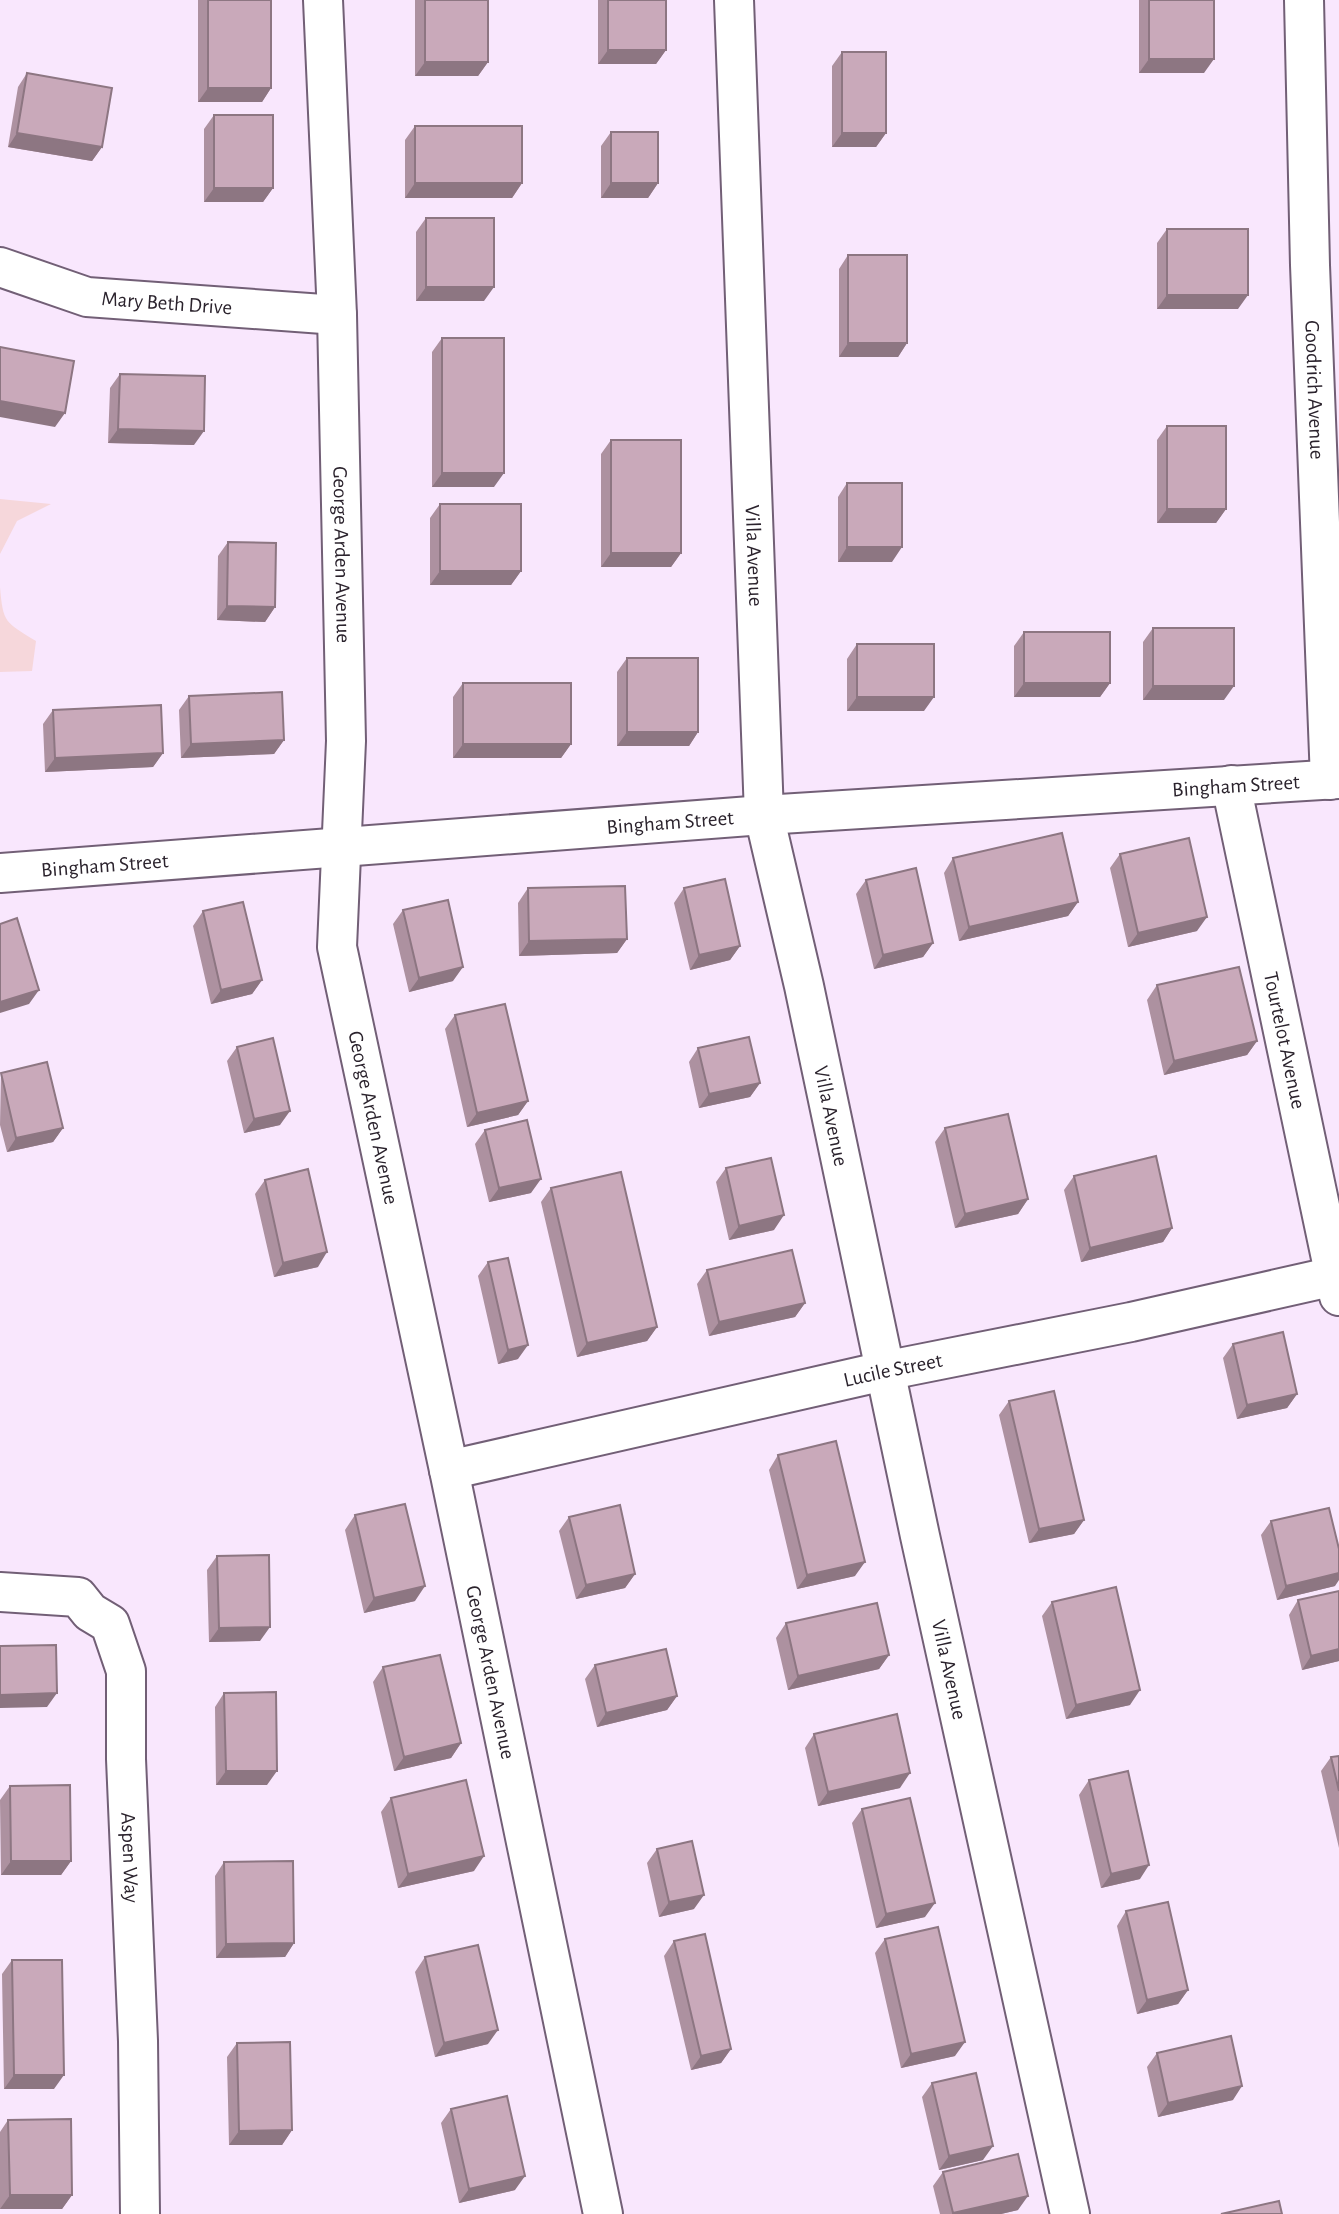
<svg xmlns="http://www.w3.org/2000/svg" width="1339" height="2214" viewBox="0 0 1339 2214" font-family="'Alegreya Sans',sans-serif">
<rect width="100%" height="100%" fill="#f9e7fd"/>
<path fill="#f6d7db" d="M0 499 51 504 17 521 0 554Z
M0 587C3 623 5 622 36 641L32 671 0 672Z"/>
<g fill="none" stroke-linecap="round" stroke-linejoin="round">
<defs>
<g id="minor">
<path id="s1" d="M323 0 337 315 346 741 337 947 449 1470 603 2214"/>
<path id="s2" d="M734 0 764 815 804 986 920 1536 1070 2214"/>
<path id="s3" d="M1304 0 1310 265 1330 780"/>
<path id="s4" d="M0 267 87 297 337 315"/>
<path id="s5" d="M1231 785 1339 1296"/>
<path id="s6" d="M0 873 764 815 1339 779"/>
<path id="s7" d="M449 1470 884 1371 1131 1322 1339 1275"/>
<path id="s8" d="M0 1592 78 1597 90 1612 110 1624 126 1671V1759L138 2041 140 2214"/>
</g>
</defs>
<use href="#minor" stroke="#725f76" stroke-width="42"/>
<use href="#minor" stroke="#fff" stroke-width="38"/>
</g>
<path fill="#ad91a0" d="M198 0H271V88L262 102H198Z
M415 0H488V62L478 76H415Z
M598 0H666V50L656 64H598Z
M1139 0H1214L1204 73H1139Z
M842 52 886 133 876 147H832V66Z
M27 73 102 147 92 161 8 147 18 87Z
M214 115 273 188 263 202H204V129Z
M415 126 522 183 512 198H405V140Z
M611 132 658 183 648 198H601V146Z
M426 218 484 301H416V232Z
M1167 229 1238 309H1157V243Z
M848 255 907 343 898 357H839V269Z
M442 338 494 487H432V352Z
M120 374 194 445 108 443 110 388Z
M1167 426 1226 509 1216 523H1157V440Z
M611 440 681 553 671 567H601V454Z
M847 483 892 562H838V497Z
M440 504 521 571 511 585H430V518Z
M228 542 275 607 265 622 217 620 218 556Z
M1153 628 1224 700H1143V642Z
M1024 632 1110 683 1100 697H1014V646Z
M857 644 924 711H847V659Z
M627 658 698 732 689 746H617V672Z
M463 683 571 744 561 758H453V697Z
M189 696 284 740 274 754 181 758 179 710Z
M53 710 163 753 153 767 45 772 43 724Z
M1120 854 1197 931 1128 947 1110 868Z
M953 858 1078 902 1068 916 959 941 944 873Z
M866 880 933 943 923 957 874 969 856 894Z
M528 888 627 939 617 953 519 956 518 903Z
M684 888 740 946 730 960 690 970 674 903Z
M403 910 453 981 409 992 393 924Z
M203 911 262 980 252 994 211 1004 193 926Z
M1157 985 1257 1041 1247 1055 1164 1075 1147 1000Z
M455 1015 528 1101 518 1115 467 1127 445 1029Z
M237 1047 280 1125 244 1133 227 1061Z
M698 1048 760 1083 750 1097 699 1108 689 1062Z
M1 1073 63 1128 53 1142 7 1152 0 1125Z
M945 1128 1028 1199 1018 1214 955 1228 935 1142Z
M485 1130 531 1193 489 1202 475 1144Z
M726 1168 774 1230 729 1240 716 1182Z
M1074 1176 1172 1228 1163 1242 1081 1262 1064 1190Z
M265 1180 318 1267 274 1277 255 1194Z
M551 1188 657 1327 647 1341 577 1357 541 1202Z
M488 1262 518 1359 498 1364 478 1276Z
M707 1270 805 1303 795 1317 709 1336 697 1284Z
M1233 1344 1297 1394 1287 1408 1237 1419 1223 1358Z
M1009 1401 1084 1520 1074 1534 1029 1543 999 1415Z
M778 1455 855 1576 797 1589 769 1470Z
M355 1515 415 1601 364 1613 345 1530Z
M569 1517 635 1574 625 1588 576 1599 559 1531Z
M1271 1521 1335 1586 1277 1600 1261 1535Z
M217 1556 260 1641 209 1642 207 1570Z
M1298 1600 1339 1661 1302 1670 1289 1615Z
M1052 1602 1130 1705 1066 1719 1042 1616Z
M786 1623 889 1655 879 1669 788 1690 776 1638Z
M595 1665 677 1696 667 1710 597 1727 585 1679Z
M383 1667 461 1743 451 1758 394 1771 373 1682Z
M224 1693 267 1785H216L215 1707Z
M814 1734 900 1788 818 1806 805 1748Z
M1339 1756V1848L1321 1771 1331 1757Z
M1089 1780 1140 1879 1101 1888 1079 1795Z
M10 1786 71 1861 61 1875H1L0 1800Z
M391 1798 474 1871 398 1888 381 1812Z
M862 1809 925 1917 876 1928 852 1823Z
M657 1849 694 1909 659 1917 647 1863Z
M224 1862 294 1943 285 1957 216 1958 215 1876Z
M1126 1911 1188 1990 1178 2004 1137 2014 1117 1926Z
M885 1939 955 2056 901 2068 875 1953Z
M674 1941 731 2049 721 2063 691 2070 664 1956Z
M425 1957 488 2044 435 2057 415 1972Z
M12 1960 54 2089H4L2 1974Z
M237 2043 292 2130 282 2145H229L227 2057Z
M1157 2053 1233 2100 1158 2117 1147 2067Z
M932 2083 983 2160 939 2170 922 2097Z
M451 2109 515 2190 459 2203 441 2123Z
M8 2120 72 2195 62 2209H0V2132Z
M943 2172 1018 2210 1001 2214H940L933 2186Z"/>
<path fill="#8d7682" d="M608 50H666L656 64H598Z
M1149 59H1214L1204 73H1139Z
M425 62H488L478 76H415Z
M208 88H271L262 102H198Z
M17 133 102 147 92 161 8 147Z
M842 133H886L876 147H832Z
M415 183H522L512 198H405Z
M611 183H658L648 198H601Z
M214 188H273L263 202H204Z
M426 287H494L484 301H416Z
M1167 295H1248L1238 309H1157Z
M848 343H907L898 357H839Z
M0 401 65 413 55 427 0 417Z
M118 429 204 431 194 445 108 443Z
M442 473H504L494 487H432Z
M1167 509H1226L1216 523H1157Z
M847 547H902L892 562H838Z
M611 553H681L671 567H601Z
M440 571H521L511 585H430Z
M227 606 275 607 265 622 217 620Z
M1024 683H1110L1100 697H1014Z
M1153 686H1234L1224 700H1143Z
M857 697H934L924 711H847Z
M627 732H698L689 746H617Z
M284 740 274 754 181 758 191 744Z
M463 744H571L561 758H453Z
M163 753 153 767 45 772 55 758Z
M1078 902 1068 916 959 941 969 927Z
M1207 917 1197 931 1128 947 1138 933Z
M627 939 617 953 519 956 529 941Z
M933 943 923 957 874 969 883 955Z
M740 946 730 960 690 970 699 955Z
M463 967 453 981 409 992 419 978Z
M262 980 252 994 211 1004 221 990Z
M39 990 29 1004 0 1013V1002Z
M1257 1041 1247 1055 1164 1075 1174 1061Z
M760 1083 750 1097 699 1108 709 1094Z
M528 1101 518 1115 467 1127 477 1113Z
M290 1111 280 1125 244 1133 254 1119Z
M63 1128 53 1142 7 1152 16 1138Z
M541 1179 531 1193 489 1202 499 1188Z
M1028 1199 1018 1214 955 1228 965 1214Z
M784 1215 774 1230 729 1240 739 1226Z
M1172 1228 1163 1242 1081 1262 1090 1248Z
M327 1252 318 1267 274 1277 283 1263Z
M805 1303 795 1317 709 1336 719 1322Z
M657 1327 647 1341 577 1357 587 1343Z
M528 1345 518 1359 498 1364 508 1350Z
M1297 1394 1287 1408 1237 1419 1247 1405Z
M1084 1520 1074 1534 1029 1543 1039 1529Z
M865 1562 855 1576 797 1589 807 1575Z
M1339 1573V1580L1335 1586 1277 1600 1286 1586Z
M635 1574 625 1588 576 1599 586 1585Z
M425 1586 415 1601 364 1613 374 1598Z
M270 1627 260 1641 209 1642 219 1628Z
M1339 1649V1661L1302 1670 1311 1656Z
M889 1655 879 1669 788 1690 798 1676Z
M1140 1690 1130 1705 1066 1719 1076 1705Z
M57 1693 47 1707 0 1708V1695Z
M677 1696 667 1710 597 1727 606 1713Z
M461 1743 451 1758 394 1771 404 1757Z
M226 1771H277L267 1785H216Z
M910 1773 900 1788 818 1806 828 1792Z
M484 1856 474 1871 398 1888 408 1874Z
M11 1861H71L61 1875H1Z
M1149 1865 1140 1879 1101 1888 1111 1874Z
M704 1895 694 1909 659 1917 669 1902Z
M935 1903 925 1917 876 1928 886 1914Z
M294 1943 285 1957 216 1958 226 1944Z
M1188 1990 1178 2004 1137 2014 1147 2000Z
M498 2030 488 2044 435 2057 444 2043Z
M965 2042 955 2056 901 2068 911 2054Z
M731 2049 721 2063 691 2070 701 2056Z
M14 2075H64L54 2089H4Z
M1242 2086 1233 2100 1158 2117 1168 2103Z
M292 2130 282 2145H229L239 2131Z
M993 2146 983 2160 939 2170 949 2156Z
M525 2176 515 2190 459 2203 469 2189Z
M10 2195H72L62 2209H0Z
M1028 2196 1018 2210 1001 2214H952L953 2213Z"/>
<path fill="#c9a9ba" stroke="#8d7682" stroke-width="2" d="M208 0H271V88H208Z
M425 0H488V62H425Z
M608 0H666V50H608Z
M1149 0H1214V59H1149Z
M842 52H886V133H842Z
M27 73 112 88 102 147 17 133Z
M214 115H273V188H214Z
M415 126H522V183H415Z
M611 132H658V183H611Z
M426 218H494V287H426Z
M1167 229H1248V295H1167Z
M848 255H907V343H848Z
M442 338H504V473H442Z
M0 347 74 361 65 413 0 401Z
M120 374 205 376 204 431 118 429Z
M1167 426H1226V509H1167Z
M611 440H681V553H611Z
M847 483H902V547H847Z
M440 504H521V571H440Z
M228 542 276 543 275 607 227 606Z
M1153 628H1234V686H1153Z
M1024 632H1110V683H1024Z
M857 644H934V697H857Z
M627 658H698V732H627Z
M463 683H571V744H463Z
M282 692 284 740 191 744 189 696Z
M161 705 163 753 55 758 53 710Z
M1062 833 1078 902 969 927 953 858Z
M1189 838 1207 917 1138 933 1120 854Z
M916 868 933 943 883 955 866 880Z
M725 879 740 946 699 955 684 888Z
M625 886 627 939 529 941 528 888Z
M448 900 463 967 419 978 403 910Z
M243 902 262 980 221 990 203 911Z
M17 918 39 990 0 1002V924Z
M1239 967 1257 1041 1174 1061 1157 985Z
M505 1004 528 1101 477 1113 455 1015Z
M749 1037 760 1083 709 1094 698 1048Z
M273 1038 290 1111 254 1119 237 1047Z
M47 1062 63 1128 16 1138 1 1073Z
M1008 1114 1028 1199 965 1214 945 1128Z
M527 1120 541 1179 499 1188 485 1130Z
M1156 1156 1172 1228 1090 1248 1074 1176Z
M771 1158 784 1215 739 1226 726 1168Z
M308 1169 327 1252 283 1263 265 1180Z
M621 1172 657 1327 587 1343 551 1188Z
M792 1250 805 1303 719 1322 707 1270Z
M508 1258 528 1345 508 1350 488 1262Z
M1283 1332 1297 1394 1247 1405 1233 1344Z
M1054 1391 1084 1520 1039 1529 1009 1401Z
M836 1441 865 1562 807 1575 778 1455Z
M405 1504 425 1586 374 1598 355 1515Z
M620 1505 635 1574 586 1585 569 1517Z
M1329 1508 1339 1549V1573L1286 1586 1271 1521Z
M269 1555 270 1627 219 1628 217 1556Z
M1116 1587 1140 1690 1076 1705 1052 1602Z
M1339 1591V1649L1311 1656 1298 1600Z
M877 1603 889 1655 798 1676 786 1623Z
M56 1645 57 1693 0 1695V1646Z
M666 1649 677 1696 606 1713 595 1665Z
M440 1655 461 1743 404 1757 383 1667Z
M276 1692 277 1771H226L224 1693Z
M897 1714 910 1773 828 1792 814 1734Z
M1339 1756V1791L1331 1757Z
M1128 1771 1149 1865 1111 1874 1089 1780Z
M466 1780 484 1856 408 1874 391 1798Z
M70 1785 71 1861H11L10 1786Z
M910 1798 935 1903 886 1914 862 1809Z
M692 1841 704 1895 669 1902 657 1849Z
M293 1861 294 1943 226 1944 224 1862Z
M1168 1902 1188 1990 1147 2000 1126 1911Z
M938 1927 965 2042 911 2054 885 1939Z
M705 1934 731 2049 701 2056 674 1941Z
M478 1945 498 2030 444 2043 425 1957Z
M12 1960H62L64 2075H14Z
M1231 2036 1242 2086 1168 2103 1157 2053Z
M290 2042 292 2130 239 2131 237 2043Z
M976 2073 993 2146 949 2156 932 2083Z
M507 2096 525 2176 469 2189 451 2109Z
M71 2119 72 2195H10L8 2120Z
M1018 2154 1028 2196 953 2213 943 2172Z
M1279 2201 1282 2214H1221Z"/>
<g text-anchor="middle" stroke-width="7" stroke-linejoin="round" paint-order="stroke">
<g font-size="21" fill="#2b232d" stroke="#fff">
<text dy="7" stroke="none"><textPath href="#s4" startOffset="172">Mary Beth Drive</textPath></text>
<text dy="7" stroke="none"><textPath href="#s3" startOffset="390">Goodrich Avenue</textPath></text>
<text dy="7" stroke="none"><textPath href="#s1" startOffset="555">George Arden Avenue</textPath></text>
<text dy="7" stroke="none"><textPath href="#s2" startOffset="556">Villa Avenue</textPath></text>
<text dy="7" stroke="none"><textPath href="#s6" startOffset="1239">Bingham Street</textPath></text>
<text dy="7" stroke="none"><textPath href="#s6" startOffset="672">Bingham Street</textPath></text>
<text dy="7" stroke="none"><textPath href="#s6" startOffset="105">Bingham Street</textPath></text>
<text dy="7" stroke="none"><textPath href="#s5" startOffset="261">Tourtelot Avenue</textPath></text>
<text dy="7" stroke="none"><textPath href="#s2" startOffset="1124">Villa Avenue</textPath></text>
<text dy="7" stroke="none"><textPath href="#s1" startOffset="1122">George Arden Avenue</textPath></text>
<text dy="7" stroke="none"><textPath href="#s7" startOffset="455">Lucile Street</textPath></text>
<text dy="7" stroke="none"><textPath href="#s2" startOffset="1690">Villa Avenue</textPath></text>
<text dy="7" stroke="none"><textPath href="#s1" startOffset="1689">George Arden Avenue</textPath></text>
<text dy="7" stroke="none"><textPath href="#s8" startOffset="357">Aspen Way</textPath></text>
</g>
</g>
</svg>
